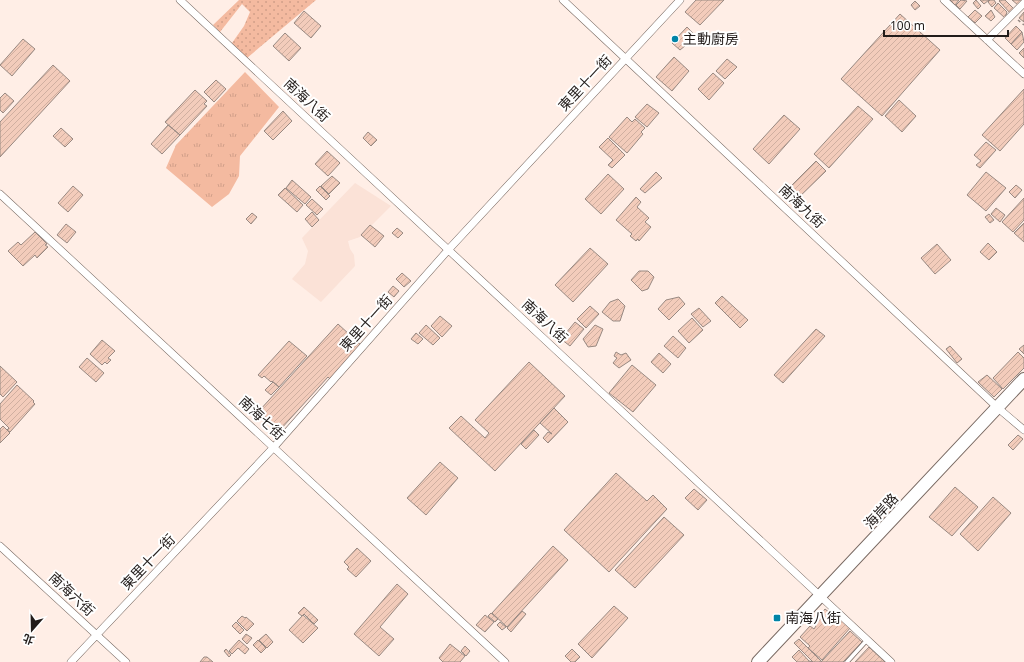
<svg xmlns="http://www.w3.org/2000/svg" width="1024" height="662" viewBox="0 0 1024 662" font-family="'Noto Sans','Noto Sans TC',sans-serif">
<defs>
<pattern id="grass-dots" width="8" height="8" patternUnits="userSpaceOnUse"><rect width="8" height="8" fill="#f4baa0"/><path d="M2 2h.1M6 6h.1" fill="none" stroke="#d19f89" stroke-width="1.8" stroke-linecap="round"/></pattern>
<pattern id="park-tufts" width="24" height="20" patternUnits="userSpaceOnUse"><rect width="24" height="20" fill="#f4baa0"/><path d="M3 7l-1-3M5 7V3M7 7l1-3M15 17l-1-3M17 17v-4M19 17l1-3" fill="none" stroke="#d19f89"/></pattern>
<pattern id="building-hatch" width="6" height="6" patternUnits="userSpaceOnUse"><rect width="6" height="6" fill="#f3ccbb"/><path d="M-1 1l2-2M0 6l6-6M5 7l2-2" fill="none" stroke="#d0afa0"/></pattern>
</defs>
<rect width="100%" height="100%" fill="#ffeee6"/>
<path fill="#fbe2d7" d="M355 183 391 206 360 237 348 241 350 249 354 255 355 266 321 302 292 279 305 264 308 251 302 238Z"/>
<path fill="url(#grass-dots)" d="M239 0H316L247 58 232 43 244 26 250 12 242 4 220 32 213 25Z"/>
<path fill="url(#park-tufts)" d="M245 72 279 107 240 156 239 176 229 194 212 207 166 168 176 145Z"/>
<path fill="url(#building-hatch)" stroke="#988982" d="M696 0H724L700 25 685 12Z
M950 0H959L955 5Z
M961 0 967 1 960 9 956 5Z
M976 0 981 6 978 9 973 3Z
M980 0H989L984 4Z
M990 0H994L996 3 992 7 988 2Z
M1000 0H1005L1015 10 1011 14 999 1Z
M1012 0H1022L1018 5Z
M915 1 920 6 915 10 911 5Z
M998 3 1007 12 1005 18 994 8Z
M975 10 982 16 975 23 968 17Z
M991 10 995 17 991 21 985 16Z
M304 11 321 26 311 38 294 23Z
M1024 12V22L1019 18Z
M900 14 940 50 882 116 841 79Z
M1016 26 1022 32 1011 44 1005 38Z
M687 27 694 34 689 39 691 41 680 50 672 43Z
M1022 32 1024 42 1017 50 1011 44Z
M285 33 301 48 289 61 273 46Z
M23 39 35 49 12 76 0 65Z
M1024 48V58L1019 53Z
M674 57 689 71 672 91 656 77Z
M727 59 737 67 725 79 716 71Z
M53 65 70 81 0 157V122Z
M713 73 724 83 709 100 698 89Z
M216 80 226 89 214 102 204 92Z
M1024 89V124L1000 151 982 135Z
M195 90 207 101 204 104 207 106 180 135 165 122Z
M5 93 14 101 3 113 0 110V98Z
M899 100 916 116 902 132 885 116Z
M647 104 659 113 647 127 635 117Z
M858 106 873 119 829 168 814 154Z
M283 111 292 121 273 140 264 131Z
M784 115 800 129 769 164 753 149Z
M627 117 632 122 635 119 645 128 641 132 643 134 627 153 609 137Z
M168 125 180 135 162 154 151 144Z
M61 128 73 139 65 147 53 136Z
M368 132 377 140 371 146 363 138Z
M608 138 625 155 612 168 608 165 613 160 599 147Z
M986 142 996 150 980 168 976 165 981 161 974 155Z
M327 151 340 163 328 176 315 164Z
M816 161 826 171 792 204 782 195Z
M656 172 662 178 645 193 640 189Z
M986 172 1006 188 986 211 967 195Z
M608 174 624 189 601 214 585 199Z
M332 176 340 183 329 194 321 186Z
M292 180 311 197 305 204 286 188Z
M1016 185 1022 190 1015 198 1009 192Z
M73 186 83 195 68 212 58 203Z
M320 186 330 196 326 200 316 190Z
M285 188 303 205 297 212 278 195Z
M636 197 641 202 637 207 649 218 645 222 651 227 639 241 638 239 636 241 630 236 632 234 616 220Z
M1024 198V220L1013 232 1002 222Z
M312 199 323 209 317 215 306 205Z
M996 208 1005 215 1000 222 991 214Z
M312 212 319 220 312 227 305 219Z
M252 213 257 217 251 224 246 219Z
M989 214 994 220 990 223 985 217Z
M1024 223V242L1014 233Z
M66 224 76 232 67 243 57 235Z
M370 225 384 236 375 247 361 235Z
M397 228 403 233 398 238 392 233Z
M35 232 47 244 45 245 48 247 37 258 35 255 23 266 8 251 18 242 21 245Z
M988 243 997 252 989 260 980 252Z
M937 244 951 260 935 274 921 258Z
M590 248 608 264 573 302 555 285Z
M639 271H648L654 277 648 289 642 291 631 280Z
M402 273 411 281 404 287 396 279Z
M393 286 399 291 394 297 388 292Z
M722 296 748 320 740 328 715 303Z
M679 297 685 304 669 320 658 309 666 300Z
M618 299 625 306 620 321H613L602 312 610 302Z
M590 306 599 314 586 328 577 319Z
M699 308 711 321 703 327 691 314Z
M440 316 452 326 442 337 431 326Z
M692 318 703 330 689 343 678 331Z
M575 322 584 329 570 346 561 339Z
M338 324 361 345 330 379 328 377 280 430 259 411Z
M426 325 440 338 433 345 419 333Z
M595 325 603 329 596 346 588 347 583 339Z
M816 329 825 336 783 383 774 375Z
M416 333 423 339 418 344 411 339Z
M673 336 686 348 678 358 664 346Z
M102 340 115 351 108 358 111 360 107 364 105 362 102 365 90 354Z
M289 341 307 356 279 387 272 381 271 382 264 376 262 378 258 375Z
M1024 345V354L1019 349Z
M950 346 962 359 957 363 946 349Z
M616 352 621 355 626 353 631 360 619 368 613 363 617 358 614 356Z
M1018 352 1024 358V368L1003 389 993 378Z
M659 353 671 364 663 373 651 362Z
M87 358 104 373 96 382 79 367Z
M529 362 565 396 495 471 449 428 461 416 485 438 489 433 475 420Z
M632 365 656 385 633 412 609 393Z
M0 366 17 382 3 397 0 394Z
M987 375 1002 389 994 397 978 382Z
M273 382 279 387 271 395 265 390Z
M17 385 34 401 33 402 35 404 10 432 7 430 9 428 0 419V404Z
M554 408 568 422 548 443 543 438 548 432 552 434 540 423Z
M3 426 10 433 0 443V429Z
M534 430 539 435 526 449 521 444Z
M1018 435 1023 439 1013 450 1008 445Z
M440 462 458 478 426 515 407 498Z
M616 473 647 501 653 495 667 509 609 572 564 530Z
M955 487 978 507 952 536 929 517Z
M694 489 707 500 698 510 685 498Z
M993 497 1011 513 978 551 960 534Z
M664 517 684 535 635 588 615 570Z
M553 546 568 560 507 627 492 613Z
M357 548 371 561 356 577 347 569 349 567 344 562Z
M397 584 408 594 380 627 394 639 379 656 354 634Z
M614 606 628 618 592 658 578 644Z
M304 607 318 620 314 624 304 614 302 616 298 613Z
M825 609 834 616 836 614 851 627 822 660 808 648 810 646 800 637 810 626 814 629 816 626 813 623Z
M522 611 526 614 511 632 507 628Z
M491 613 498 619 495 622 488 616Z
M303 615 318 628 303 643 289 630Z
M485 615 494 622 485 632 476 625Z
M242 616 245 618 246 617 254 624 247 631 237 621Z
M236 622 244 630 240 634 232 626Z
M500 622 506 627 502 630 497 625Z
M850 631 862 642 843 662H821Z
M246 634 252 638 247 644 242 639Z
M266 634 273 642 267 648 259 640Z
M799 639 821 661 819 662H813L794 643Z
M239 640 249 649 245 654 238 648 232 654 229 651Z
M258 640 266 648 261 653 253 645Z
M450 644 465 656 460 662H443L439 658Z
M465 646 470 651 466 656 461 651Z
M869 647 885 662H855Z
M226 649 231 655 229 657 224 651Z
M572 649 580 657 575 662H571L565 656Z
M799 650 809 661 813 662H797L792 657Z
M204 657H207L213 662H200Z"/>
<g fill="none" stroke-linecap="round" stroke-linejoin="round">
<defs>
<path id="service" d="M847 662 867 640"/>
<path id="minor" d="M180 0 891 662
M563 0 998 408 1024 430
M944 0 1024 74
M987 40 1024 3
M0 194 505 662
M0 546 126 662
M71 662 274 447 449 249 680 0"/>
<path id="primary" d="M758 662 1024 379"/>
</defs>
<use href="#service" stroke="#776861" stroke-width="5"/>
<use href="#minor" stroke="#776861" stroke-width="8"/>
<use href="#primary" stroke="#776861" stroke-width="14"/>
<path stroke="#958984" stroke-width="1.5" stroke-dasharray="3 3" stroke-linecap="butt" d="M1018 20 1024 25"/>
<use href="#service" stroke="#fff" stroke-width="3.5"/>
<use href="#minor" stroke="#fff" stroke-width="7"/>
<use href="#primary" stroke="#fff" stroke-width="12"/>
</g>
<g fill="#0084a7" stroke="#fff" stroke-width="1.5">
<circle cx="675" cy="39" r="4"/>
<rect x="773" y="614" width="8" height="8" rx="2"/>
</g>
<g text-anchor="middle" stroke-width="4" stroke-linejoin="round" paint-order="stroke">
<g font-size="14" fill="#221c1a" stroke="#fff" text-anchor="start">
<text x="683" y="44">主動廚房</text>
<text x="785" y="623">南海八街</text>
</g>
<g font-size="14" fill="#221c1a" stroke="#fff">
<text transform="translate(585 83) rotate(-47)" y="5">東里十一街</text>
<text transform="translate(307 100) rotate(43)" y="5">南海八街</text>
<text transform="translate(802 206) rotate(43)" y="5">南海九街</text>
<text transform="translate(545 321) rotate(43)" y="5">南海八街</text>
<text transform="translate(366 323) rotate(-48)" y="5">東里十一街</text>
<text transform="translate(262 418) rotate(43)" y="5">南海七街</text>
<text transform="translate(881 511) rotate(-47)" y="5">海岸路</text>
<text transform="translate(148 562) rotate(-46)" y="5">東里十一街</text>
<text transform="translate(72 594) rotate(43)" y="5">南海六街</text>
</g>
</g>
<g transform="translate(32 630) rotate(200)" stroke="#ffffff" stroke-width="3" paint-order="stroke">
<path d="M0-3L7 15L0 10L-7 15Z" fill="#221c1a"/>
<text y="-6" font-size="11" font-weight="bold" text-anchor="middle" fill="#221c1a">北</text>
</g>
<path d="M884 30v6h124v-6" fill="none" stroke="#221c1a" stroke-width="2"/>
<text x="890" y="30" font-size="12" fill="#221c1a" stroke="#ffffff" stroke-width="3" paint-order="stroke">100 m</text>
</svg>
